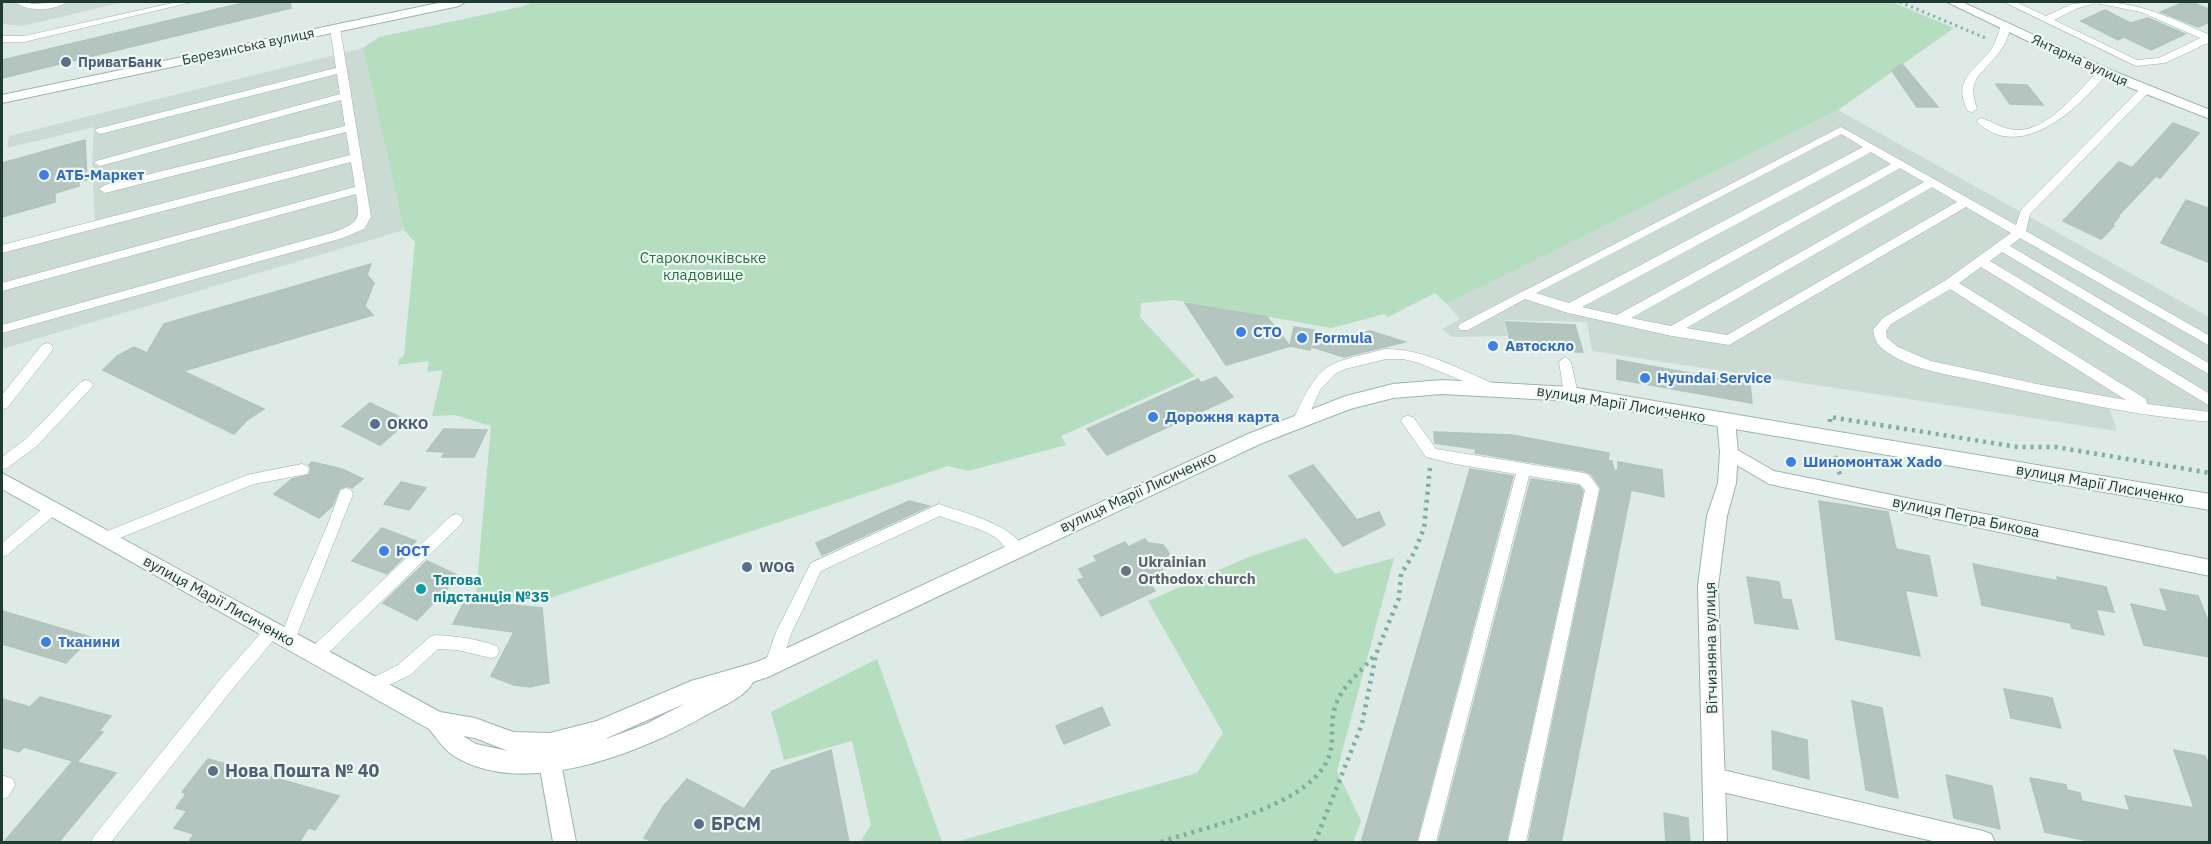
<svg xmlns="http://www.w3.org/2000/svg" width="2211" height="844" viewBox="0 0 2211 844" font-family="'IBM Plex Sans',sans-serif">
<rect width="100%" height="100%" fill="#ddeae5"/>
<path fill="#ccdad4" d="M2 2H123L23 26 2 24Z
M363 48 404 230 2 349V248L95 223 92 163 94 127 7 148 9 136Z
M1838 110 2209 317V419L2109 407 2117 431 1592 351 1587 322 1505 320 1507 336 1452 337 1442 329 1460 319 1447 304Z"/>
<path fill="#b5ddc0" d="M534 2H1892L1954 28 1838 110 1447 304 1435 293 1388 317 1385 314 1331 328 1175 300 1141 303 1140 317 1195 376 1061 436 1066 445 968 471 948 466 541 601 476 594 491 426 455 415 432 416 443 370 427 372 429 361 398 365 399 359 404 356 415 242 404 230 363 48 379 37 520 7Z
M1306 538 1335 574 1394 558 1337 771 1361 821 1353 842H956L1197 773 1223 733 1148 601 1249 557Z
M877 659 942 842H860L871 825 852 741 784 760 771 712Z"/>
<path fill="#b3c5be" stroke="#b0c4bc" stroke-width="1.5" d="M247 2H290L291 8 2 78V60Z
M2184 2H2192L2210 10V22L2198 27 2161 12Z
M2105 10 2130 23 2148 18 2185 34 2151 50 2124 37 2118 40 2081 21Z
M1902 64 1938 107H1917L1892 71Z
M1996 84 2027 85 2043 105 2010 104Z
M2173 123 2199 133 2160 178 2156 176 2118 216 2119 217 2112 225 2114 226 2101 239 2063 221 2119 162 2132 168Z
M85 140 87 180 79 182V186L55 193V202L2 217V163Z
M2186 200 2210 209V263L2161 243Z
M371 264 367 275 374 283 365 306 373 315 183 371 264 409 247 420 234 434 103 370 117 356 134 347 147 353 164 324Z
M1185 303 1267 317 1290 346 1226 365Z
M1506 322 1575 325 1583 352 1512 350Z
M1294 327 1314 330 1310 350 1290 346Z
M1370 331 1405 342 1344 357 1312 347Z
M1617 360 1750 384 1752 403 1617 379Z
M1216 377 1233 397 1107 455 1087 429 1198 379 1201 383Z
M370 403 408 421 380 445 342 426Z
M444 429 487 430 474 457H442L445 452 427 451Z
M1434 432 1512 435 1609 453 1608 461H1612L1614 471 1618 470V462L1662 470 1664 497 1631 490 1561 843H1528L1601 488 1591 474 1584 471 1475 453 1476 449 1435 443Z
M312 462 342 469 363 479 352 488 347 486 340 488 332 506 319 518 274 494 292 479 309 475 311 469 309 465Z
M1313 465 1357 520 1379 512 1385 525 1343 546 1289 476Z
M1470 469 1513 476 1416 843H1361Z
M1531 479 1579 486 1583 491 1506 843H1438Z
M401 482 426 488 409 510 384 504Z
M909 501 929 506 822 555 816 543Z
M1819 501 1888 512 1896 549 1929 556 1937 596 1905 590 1920 656 1836 639Z
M382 528 416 541 407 551 409 552 387 574 352 561Z
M1145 539 1148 543 1163 545 1169 553 1161 573 1147 579 1155 591 1101 616 1078 580 1084 578 1079 569 1097 561 1094 556 1125 542 1128 547Z
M427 561 459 576 417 620 383 603Z
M1973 564 2058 581 2057 577 2106 587 2114 612 2096 609 2104 635 2072 628 2070 623 1982 605Z
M1747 577 1779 582 1782 599 1791 600 1798 629 1755 623Z
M2160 589 2198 596 2210 626V657L2144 645 2131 604 2168 612Z
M465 600 542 608 549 683 530 687 514 685 491 676 514 632 453 624Z
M2 611 91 637 66 663 2 644Z
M2004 689 2052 698 2061 728 2011 718Z
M40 697 111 716 99 731 103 732 77 762 116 773 58 843H3L73 761 24 747 19 752 2 747V699L30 707Z
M1852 701 1882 708 1898 798 1866 790Z
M1102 707 1110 725 1064 744 1056 726Z
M1772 731 1807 740 1809 779 1773 769Z
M831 750 849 843H655L644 838 663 807 687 779 744 809 772 771Z
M2174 750 2205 756 2210 768V843H2098L2045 832 2030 778 2066 785 2067 790 2080 793 2082 801 2130 811 2125 796 2194 808Z
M208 759 339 796 315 830 308 828 299 843H188L194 834 174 828 187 811 176 808 186 794 182 792Z
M1946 775 1992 786 2000 829 1954 818Z
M1664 813 1688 818 1690 843H1666Z"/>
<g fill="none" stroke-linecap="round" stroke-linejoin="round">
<defs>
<path id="service" d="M15 2H27L32 4 67 2C54 11 28 12 15 2Z
M177 2H192L24 42H2V36H24Z
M2004 2H2016L2046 16 2072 4 2094 2 2093 4 2078 8 2054 20 2137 60 2159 58 2200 38 2141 12 2101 4 2100 2C2140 2 2173 19 2210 35V42L2165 63 2136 66Z
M2006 22 2011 25C2008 37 2005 46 1997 55 1979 77 1967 79 1977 109L1972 112 1968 111C1952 81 1973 72 1990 51 1996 43 1998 34 2001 25Z
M335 25 340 28 371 217 364 229 343 238 2 333V325L335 232C360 221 360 221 356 194L2 291V283L355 187 351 162 2 253V245L350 155 346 132 105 193 99 189 105 185 345 126 341 100 100 166 94 163 96 161 340 94 337 74 100 134 95 131 96 129 336 68 330 28Z
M2103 69 2108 72C2080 107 2021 165 1976 121L1981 118C1993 121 2003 130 2017 130 2048 131 2079 90 2099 70Z
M2145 87 2150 90 2149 92 2030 214 2026 231 2210 336V346L2020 238 2010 246 2210 364V375L2002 252 1990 261 2210 394V406L1981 267 1959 283 2146 399 2147 404 2210 412V422C2133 416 2058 398 1983 382 1952 375 1914 371 1887 352 1878 346 1875 341 1873 330L1883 318 1946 280 2011 233 1966 207 1729 345 1672 336 1568 313 1525 299 1468 330H1460L1458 327 1460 324 1841 127 2016 225 2021 210 2141 88ZM1841 134 1863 147 1569 303 1536 293ZM1871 152 1891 164 1617 315 1582 307ZM1900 168 1924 182 1671 326 1631 318ZM1932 187 1957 202 1727 335 1686 328ZM1950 289 2126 400 2037 384 1931 361 1898 347 1887 338 1886 331 1891 324Z
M47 343 52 345 53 348 52 351 7 408 2 409V395L42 345Z
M1386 349C1425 349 1461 370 1497 385L1499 388 1492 393 1419 363 1403 359H1386L1345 369 1335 374 1320 390 1305 424H1295L1293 420C1320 361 1325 364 1386 349Z
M1565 357 1571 362 1578 394 1571 399 1564 394 1559 362Z
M86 380 91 382 93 385 91 388 37 446 7 468 2 469V457L27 438 81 382Z
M1408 416 1413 417 1436 449 1584 473 1589 475 1599 489 1526 842H1508L1585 490 1580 484 1529 476 1436 842H1418L1516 474 1455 464 1426 457 1401 421 1403 417Z
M302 464 307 466 309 470 307 474 254 484 105 544 100 542 98 538 100 534 247 475Z
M346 488 351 490 353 494 293 645 288 647 283 645 280 640C297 590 322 544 339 494L341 490Z
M52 503 57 505 59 509 57 513 7 555 2 557V543L47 505Z
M939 504C964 513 1012 524 1024 549L1022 553C1009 558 1004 543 995 537 979 527 957 523 940 516L821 571 792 632 779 669 773 671 767 669 765 664 776 632 811 563Z
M456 514 461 516 463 520 461 524 321 660 315 662 309 660 307 655 309 650 451 516Z
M272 624 277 626 280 631 277 636 235 686 111 842H91L94 836 223 676 267 626Z
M435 635C456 636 477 639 497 646L499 651 497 656 491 658 457 650 438 649 410 675 372 693 366 691 364 686 366 681 398 665 430 637Z
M2 775 13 779 15 785 8 797 2 799Z"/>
<path id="minor" d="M443 2H465L459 6 2 103V95Z
M1729 445 1774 471 2210 560V576L1769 484 1723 457 1720 452 1723 447Z
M550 752 558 756 561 763 576 842H553L539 763 542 756Z
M1714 768 1983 831 1991 834 1995 842H1937L1714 790 1706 787 1703 779 1706 771Z"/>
<path id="tertiary" d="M1726 414 1732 416 1735 421 1738 452 1736 483 1727 516 1718 586 1727 842H1704L1698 586 1707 516 1718 483 1720 452 1717 421 1720 416Z"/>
<path id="secondary" d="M1947 2H1962L2108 69 2210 110V119L2098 75Z
M1442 380 1571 387 2210 494V510L1571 401 1442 394 1393 398 1350 409 1260 444 768 677 753 682C745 698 716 709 701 718 637 754 523 799 454 756 443 749 437 738 429 729L2 489V473L440 712 475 718 513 732 550 733 597 721 691 681 757 662 1248 434 1346 396 1393 384ZM686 703 646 724 606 739 607 738ZM463 736 475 738 508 751 476 744Z"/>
</defs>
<use href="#service" stroke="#a0b2ac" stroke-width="1"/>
<use href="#minor" stroke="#a0b2ac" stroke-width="2"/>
<use href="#tertiary" stroke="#a0b2ac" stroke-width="2"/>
<use href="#secondary" stroke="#9cb6ad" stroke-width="2"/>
<path stroke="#7cafa0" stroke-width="3" stroke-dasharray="2 4" stroke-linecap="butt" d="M1900 2 1988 39"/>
<path stroke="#7cafa0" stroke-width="4.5" stroke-dasharray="3 5" stroke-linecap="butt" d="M1830 422V417L2018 447H2056L2210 473
M1835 456 1840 475
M1161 842C1207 826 1304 808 1327 761 1335 745 1330 728 1334 711 1339 688 1360 673 1374 656
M1315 842 1362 724 1376 654 1399 598 1401 574 1414 553 1424 528 1430 468"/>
<use href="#service" fill="#fff" fill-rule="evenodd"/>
<use href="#minor" fill="#fff" fill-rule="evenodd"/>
<use href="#tertiary" fill="#fff" fill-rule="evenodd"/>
<use href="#secondary" fill="#fff" fill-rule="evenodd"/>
</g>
<g fill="#5c6f8a" stroke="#eef7f2" stroke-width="2">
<circle cx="66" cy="62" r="6"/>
<circle cx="375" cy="424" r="6"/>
<circle cx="747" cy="567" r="6"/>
<circle cx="213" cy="771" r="6"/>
<circle cx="699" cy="824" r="6"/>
</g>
<g fill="#3f7fe0" stroke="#eef7f2" stroke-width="2">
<circle cx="44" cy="175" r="6"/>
<circle cx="1241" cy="332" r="6"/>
<circle cx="1302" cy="338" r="6"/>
<circle cx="1493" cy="346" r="6"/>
<circle cx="1645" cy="378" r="6"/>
<circle cx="1153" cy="417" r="6"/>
<circle cx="1791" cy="462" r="6"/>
<circle cx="384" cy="551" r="6"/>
<circle cx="46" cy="642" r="6"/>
</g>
<circle fill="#6b7280" stroke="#eef7f2" stroke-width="2" cx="1126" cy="571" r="6"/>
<circle fill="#0f9aa8" stroke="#eef7f2" stroke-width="2" cx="421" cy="589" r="6"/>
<g text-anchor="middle" stroke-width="4.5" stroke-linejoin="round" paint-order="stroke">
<g font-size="14" fill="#1e3a33" stroke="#eef7f2">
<text transform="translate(248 46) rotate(-12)" y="5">Березинська вулиця</text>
<text transform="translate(2080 60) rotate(25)" y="5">Янтарна вулиця</text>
</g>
<g font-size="14" font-weight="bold" fill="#4e5e75" stroke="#eef7f2" text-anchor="start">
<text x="78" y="67">ПриватБанк</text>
</g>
<g font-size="15" font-weight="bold" fill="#366cbe" stroke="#eef7f2" text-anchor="start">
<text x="56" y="180">АТБ-Маркет</text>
<text x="1253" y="337">СТО</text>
<text x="1314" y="343">Formula</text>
<text x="1505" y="351">Автоскло</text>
<text x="1657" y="383">Hyundai Service</text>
<text x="1165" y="422">Дорожня карта</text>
<text x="1803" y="467">Шиномонтаж Xado</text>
<text x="396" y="556">ЮСТ</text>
<text x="58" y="647">Тканини</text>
</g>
<g font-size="15" fill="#277246" stroke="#eef7f2">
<text x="703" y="263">Староклочківське<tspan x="703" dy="17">кладовище</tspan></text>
</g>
<g font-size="15" fill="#1e3a33" stroke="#eef7f2">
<text transform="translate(1621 404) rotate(9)" y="5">вулиця Марії Лисиченко</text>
<text transform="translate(2100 484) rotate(10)" y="5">вулиця Марії Лисиченко</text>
<text transform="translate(1138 492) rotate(-25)" y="5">вулиця Марії Лисиченко</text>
<text transform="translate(1966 517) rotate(12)" y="5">вулиця Петра Бикова</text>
<text transform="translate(219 601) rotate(29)" y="5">вулиця Марії Лисиченко</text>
<text transform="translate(1711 648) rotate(-91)" y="5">Вітчизняна вулиця</text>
</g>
<g font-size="15" font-weight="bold" fill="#4e5e75" stroke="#eef7f2" text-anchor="start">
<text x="387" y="429">ОККО</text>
<text x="759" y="572">WOG</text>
</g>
<g font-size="15" font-weight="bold" fill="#5b616d" stroke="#eef7f2" text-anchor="start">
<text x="1138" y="567">Ukrainian<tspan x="1138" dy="17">Orthodox church</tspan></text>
</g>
<g font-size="15" font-weight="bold" fill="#0d838f" stroke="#eef7f2" text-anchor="start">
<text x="433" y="585">Тягова<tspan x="433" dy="17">пiдстанцiя №35</tspan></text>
</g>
<g font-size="18" font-weight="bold" fill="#4e5e75" stroke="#eef7f2" text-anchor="start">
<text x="225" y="777">Нова Пошта № 40</text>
<text x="711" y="830">БРСМ</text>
</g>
</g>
<rect width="2211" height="844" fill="none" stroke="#1e3a33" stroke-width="6"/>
</svg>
